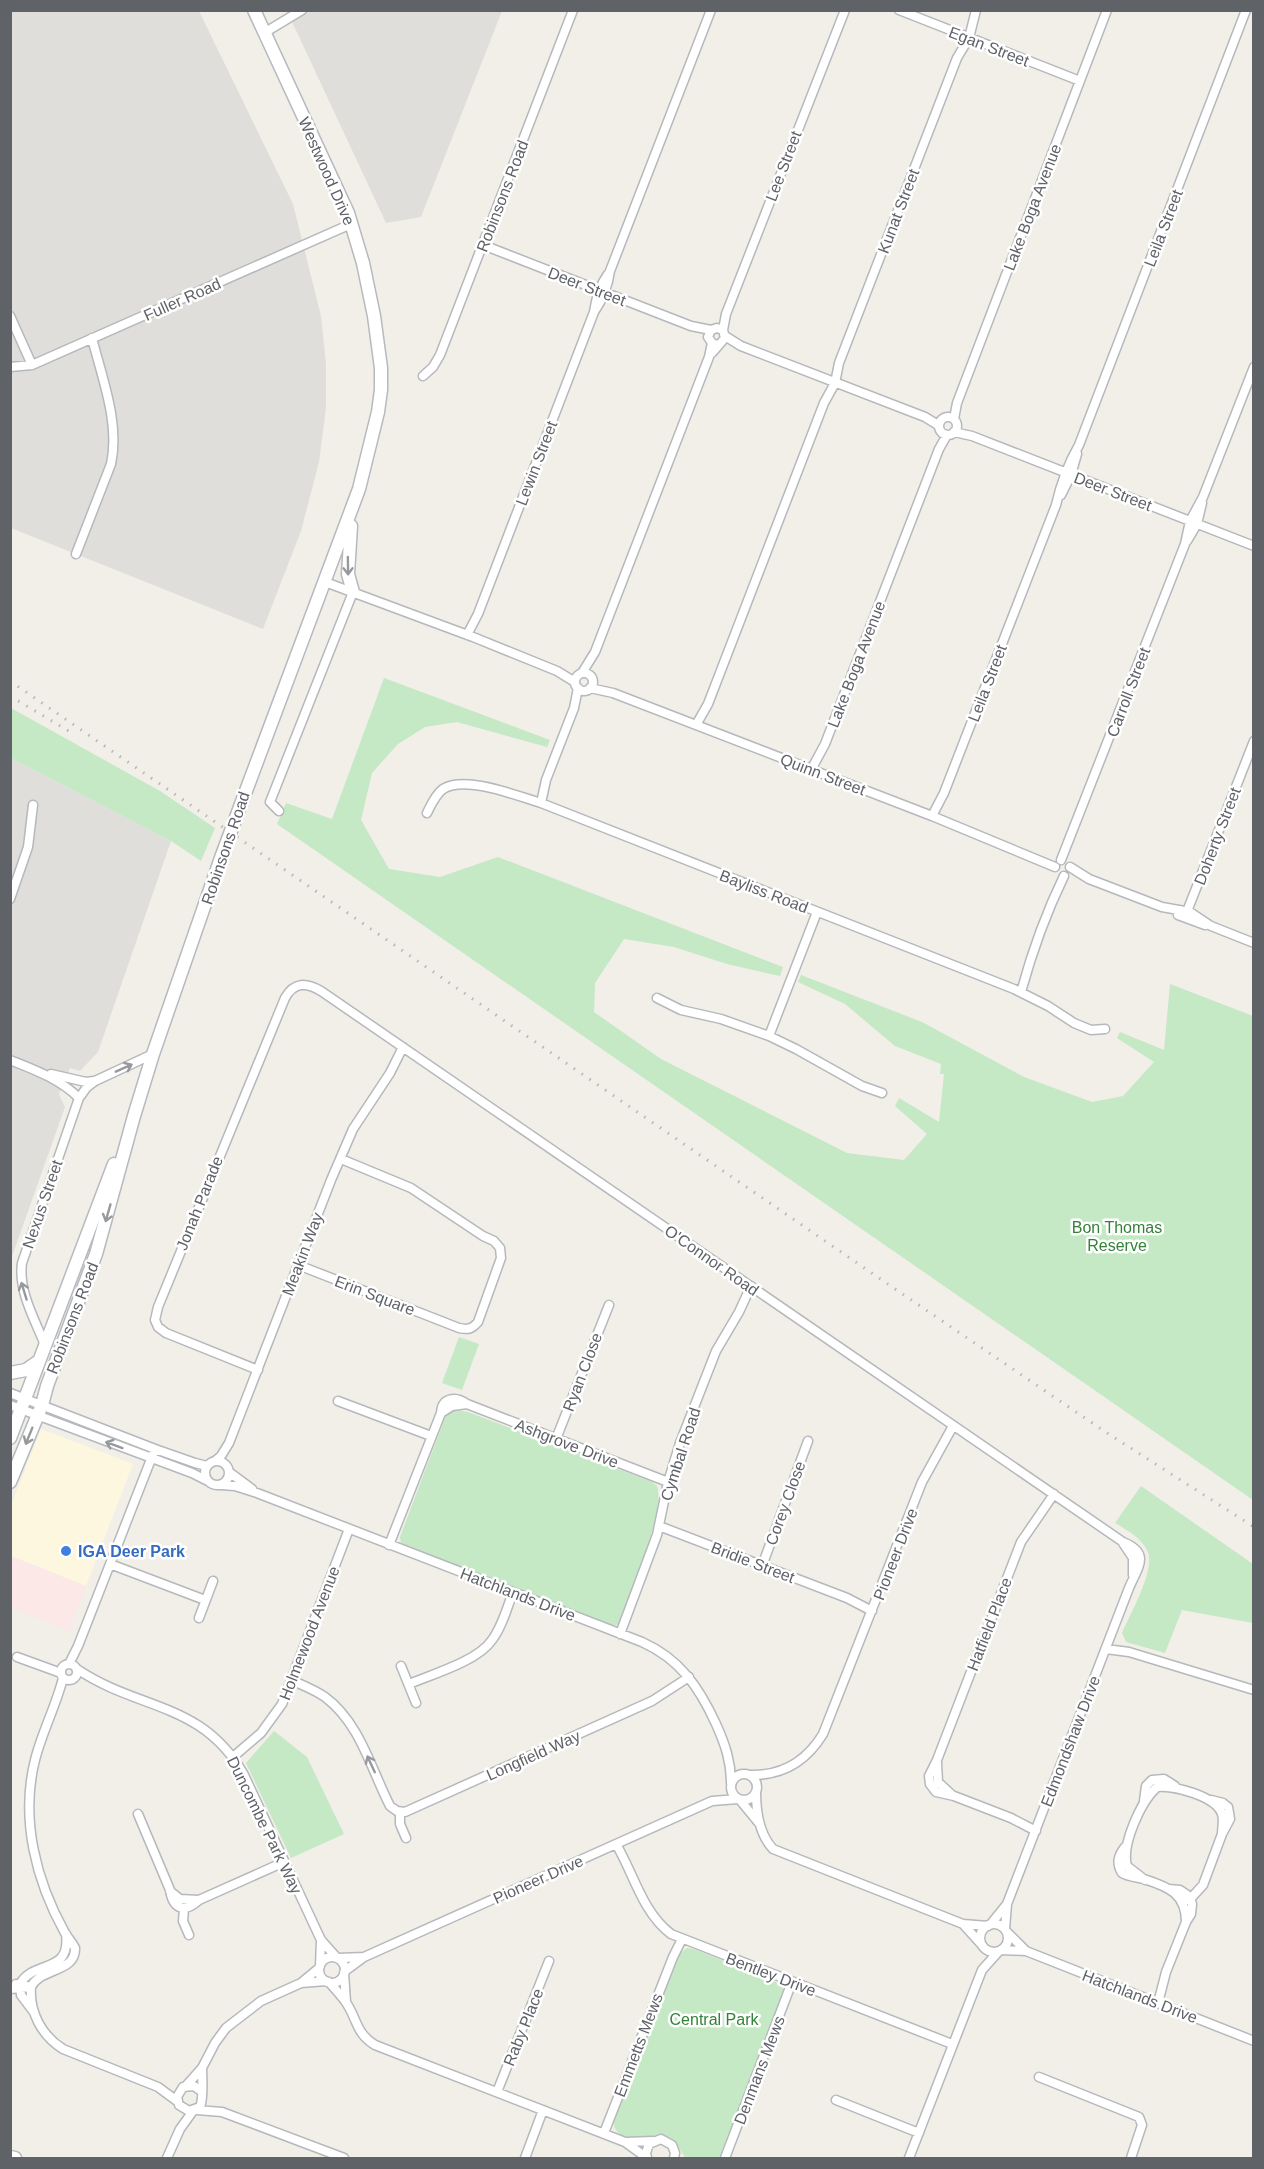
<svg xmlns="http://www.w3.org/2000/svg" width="1264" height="2169" viewBox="0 0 1264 2169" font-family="Arial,sans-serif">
<rect width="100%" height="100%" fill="#f1efe8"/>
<path fill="#fef7e0" d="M41 1429 133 1464 86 1586 11 1556 10 1508Z"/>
<path fill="#e0deda" d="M10 11H199L293 204 321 316 326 364V408L319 462 301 531 263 629 11 528Z
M287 11H502L421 217 386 223Z
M11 758 171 841 98 1052 80 1071 70 1068 59 1094 65 1107 11 1259Z"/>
<path fill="#fce8e6" d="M11 1556 86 1586 69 1631 11 1608Z"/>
<path fill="#c5e8c5" d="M384 678 550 740 547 747 457 722 425 727 398 744 372 773 361 820 389 869 440 877 498 857 783 967 780 976 727 964 674 947 624 939 595 983 594 1012 661 1059 847 1153 904 1160 927 1134 895 1106 899 1098 939 1122 944 1074H940L941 1064 895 1046 845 1004 798 982 801 975 922 1022 1024 1077 1092 1102 1123 1096 1154 1062 1117 1038 1120 1032 1164 1050 1170 984 1253 1016V1500L277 824 286 803 332 819Z
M11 708 160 791 215 828 201 861 171 841 11 758Z
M459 1337 479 1344 462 1390 442 1383Z
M454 1410 468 1412 652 1482 657 1486C666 1508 630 1596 621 1621L617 1625H611L599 1621 401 1543 400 1537 445 1418 449 1413Z
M1141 1486 1253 1564V1623L1182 1610 1165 1653 1126 1642 1122 1633C1130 1614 1157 1568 1147 1550 1140 1537 1127 1530 1115 1523Z
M274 1731 307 1757 344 1834 291 1858 246 1763Z
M687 1948 693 1949 770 1979 781 1985 784 1990 719 2158H686C681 2153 678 2143 672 2139 658 2128 627 2151 614 2127V2121L679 1954Z"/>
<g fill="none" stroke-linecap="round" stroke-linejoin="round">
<defs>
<path id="street" d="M899 10 1080 81
M264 33 302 10
M483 245 691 326 711 330
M594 312C596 298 600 285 608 274
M10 316 32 365
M723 330 726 314 845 10
M725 336 741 346 925 417 938 425
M712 353 725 338 723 330 717 328 711 330 708 337 712 343 717 345
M10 367 32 365 351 224
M423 376 433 367 440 355 573 10
M939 426a9 9 0 1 1 18 0a9 9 0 1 1-18 0Z
M954 419 957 403 1107 10
M954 432 972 436 1254 546
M1061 495 1071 475 1077 454
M1187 541 1197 524 1202 503
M76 554 111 464C120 423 102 378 92 338
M325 582 473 637 557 671 575 682
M467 635 478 614 594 312C603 299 608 286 610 271L711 10
M582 673 595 652 709 357 712 343
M575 682a9 9 0 1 1 18 0a9 9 0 1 1-18 0Z
M590 688 613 693 932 816 1055 867
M696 725 708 704 824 403 835 383 839 363 957 58 969 38 976 10
M811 770 825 744 939 449 947 435
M541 803 546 780 574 708 578 688
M279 811 270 802 353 592
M427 813C431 805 435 795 443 789 466 775 517 796 541 803L1014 989 1048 1006 1074 1023 1091 1030 1105 1029
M932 816 944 793 1056 505C1061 483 1068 464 1079 445L1246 10
M1061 860 1185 544 1190 521 1203 497 1254 367
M1070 867 1089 879 1162 907 1190 912 1211 926 1254 943
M10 899 28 847 33 805
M1186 914 1254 741
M1178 915 1205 925
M1021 992C1032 952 1046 913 1064 876
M657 998 681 1010 721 1019 769 1036 796 1049 862 1086 882 1093
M769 1036 817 912
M10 1060C35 1070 60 1079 79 1098
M51 1074 86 1082 94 1081
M298 1265 459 1328C468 1330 472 1329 478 1322L501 1258 500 1248 494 1241 483 1236 411 1188 341 1159
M45 1345C35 1320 18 1291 22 1263L79 1098 87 1087 95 1081 153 1054
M258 1370 166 1333 158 1327 155 1320 158 1307 285 998C294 982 306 982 321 991L1123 1542C1151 1553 1138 1567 1129 1588L1007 1904 990 1925
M10 1393 155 1449 195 1463 207 1466
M338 1401 431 1436
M10 1405 192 1473 208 1481
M441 1413 452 1406 467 1404
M556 1439 609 1305
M205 1473a12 12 0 1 1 24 0a12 12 0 1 1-24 0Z
M215 1461 221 1456 229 1443 331 1180 353 1129 390 1073 403 1047
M229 1472 252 1489
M221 1485 235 1486 257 1493 642 1642C680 1659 699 1687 716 1724 725 1744 731 1761 731 1783
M659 1526 847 1598 872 1611
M1123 1543 1133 1558V1575
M389 1545 441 1413C442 1397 456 1396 467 1404L668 1482
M110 1564 205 1600
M762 1566 808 1441
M199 1618 213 1581
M620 1634 657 1535 668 1482 680 1443 716 1351 739 1312 751 1286
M1106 1649 1129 1652 1254 1690
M17 1657 61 1673
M61 1672a8 8 0 1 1 16 0a8 8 0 1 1-16 0Z
M69 1664 78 1646 155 1449
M401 1666 416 1703
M77 1669C139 1711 202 1701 244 1775L321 1940 337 1958
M291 1680C302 1685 315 1690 325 1697 360 1723 371 1769 390 1806L397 1811 405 1812 652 1701 689 1677
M409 1684C433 1674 478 1661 492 1640 502 1627 507 1608 513 1592
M233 1757 261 1733 282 1704 349 1529
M937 1763 938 1782 952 1795
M731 1787a13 13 0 1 1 26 0a13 13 0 1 1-26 0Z
M749 1775C782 1776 806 1762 823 1734L922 1482 953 1426
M756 1792C756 1812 759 1834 773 1849L963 1924 982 1945
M740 1800 758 1822
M1144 1801 1146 1786 1152 1780 1164 1779 1175 1786
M400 1812V1824L406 1838
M138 1814 170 1890C173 1910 185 1913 199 1900L284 1862
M1036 1831 1011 1818 954 1796 936 1792 930 1784 929 1776 937 1760 1021 1542 1054 1494
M616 1844C634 1874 642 1912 671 1934L952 2044
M1125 1847C1118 1856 1116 1863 1122 1873 1129 1877 1136 1877 1144 1879 1169 1887 1186 1894 1186 1922
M1145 1880 1127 1866C1121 1845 1141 1801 1157 1787 1173 1785 1216 1796 1222 1814 1224 1820 1222 1828 1222 1834
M170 1891 180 1899 199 1900
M1183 1901 1191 1898 1203 1885 1222 1834 1230 1819 1228 1807 1223 1803 1211 1800
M184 1909 183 1921 189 1935
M963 1924 988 1926
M980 1938a14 14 0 1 1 28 0a14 14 0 1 1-28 0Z
M1005 1929 1007 1904
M1008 1933 1026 1951
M1001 1950 1026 1951 1254 2041
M319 1970a13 13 0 1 1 26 0a13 13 0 1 1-26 0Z
M338 1958 364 1957
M320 1966 321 1940
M345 1971 364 1957 712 1801 738 1799
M344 1973 346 2002
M329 1982C334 1988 340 1994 345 2001 357 2017 355 2033 375 2045L625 2142 647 2158
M301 1983 326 1981
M16 1984H20C34 1959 71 1975 66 1934
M10 1989 31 1987C41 1967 76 1973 75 1948 72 1942 68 1938 65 1933 36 1881 20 1819 35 1760 42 1732 56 1706 63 1678
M1158 2003 1166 1972 1186 1922 1191 1914 1192 1904 1189 1896 1180 1890 1169 1889
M33 2011 21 1995 20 1984 31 1987C29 2012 42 2036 63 2049L158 2087 177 2101
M1039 2077 1139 2117 1142 2125 1131 2158
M186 2086 202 2068 215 2043 226 2028 261 2001 301 1983 319 1968
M201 2091 194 2086 183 2087 177 2097 179 2105 189 2111 200 2107C204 2098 202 2079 202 2068
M497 2092 549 1961
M836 2100 919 2133
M197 2110 222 2112 344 2158
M604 2133 673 1957 682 1939
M626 2142 653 2141
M167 2158 180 2129 193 2111
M525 2158 543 2110
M647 2158 646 2153 649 2144 661 2139 672 2145 675 2153 674 2158
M725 2158 792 1982
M909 2158 982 1970 999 1951"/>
<path id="secondary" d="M351 526 348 574 353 592
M10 1373 26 1370 39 1361
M10 1438 114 1164
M10 1482 42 1405 47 1386 96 1254 134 1116 153 1054 222 855 359 489 378 412 381 390V368L374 316 363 263 348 213 254 10
M10 2157 15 2158"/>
</defs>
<use href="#street" stroke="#b5b8bc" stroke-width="11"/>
<use href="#secondary" stroke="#b6babf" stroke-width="15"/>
<use href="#street" stroke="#fff" stroke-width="8"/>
<use href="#secondary" stroke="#fff" stroke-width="12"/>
<path stroke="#b6b7b8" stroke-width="3" stroke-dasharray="1.5 8" stroke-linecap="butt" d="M10 681 876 1276 1104 1431 1254 1527
M10 696 72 733"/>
</g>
<defs><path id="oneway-shaft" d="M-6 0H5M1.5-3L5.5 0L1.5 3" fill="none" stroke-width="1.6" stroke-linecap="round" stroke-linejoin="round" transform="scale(1.5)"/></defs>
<g stroke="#979a9d">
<use href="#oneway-shaft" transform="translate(348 566) rotate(89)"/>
<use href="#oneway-shaft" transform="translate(124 1068) rotate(-24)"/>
<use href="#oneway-shaft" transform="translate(108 1213) rotate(106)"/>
<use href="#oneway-shaft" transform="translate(24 1291) rotate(-107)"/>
<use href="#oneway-shaft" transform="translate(29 1436) rotate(112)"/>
<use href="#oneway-shaft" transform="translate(114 1445) rotate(-160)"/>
<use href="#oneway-shaft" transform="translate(371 1764) rotate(-115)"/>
</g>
<circle fill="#3f7fe0" stroke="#fff" stroke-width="2" cx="66" cy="1551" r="6"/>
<g text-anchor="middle" stroke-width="5" stroke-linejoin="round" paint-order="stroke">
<g font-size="16" fill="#5f6368" stroke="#fff">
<text transform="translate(989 46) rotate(21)" y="6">Egan Street</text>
<text transform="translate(783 166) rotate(-69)" y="6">Lee Street</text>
<text transform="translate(327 171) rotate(66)" y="6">Westwood Drive</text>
<text transform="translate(502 196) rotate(-69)" y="6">Robinsons Road</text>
<text transform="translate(1032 207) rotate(-69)" y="6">Lake Boga Avenue</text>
<text transform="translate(898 211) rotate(-69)" y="6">Kunat Street</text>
<text transform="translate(1163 228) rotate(-69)" y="6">Leila Street</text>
<text transform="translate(587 286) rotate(21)" y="6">Deer Street</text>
<text transform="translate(182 299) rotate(-24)" y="6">Fuller Road</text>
<text transform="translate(536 463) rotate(-69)" y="6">Lewin Street</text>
<text transform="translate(1113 491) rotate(21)" y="6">Deer Street</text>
<text transform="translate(856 664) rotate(-69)" y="6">Lake Boga Avenue</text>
<text transform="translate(987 683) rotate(-69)" y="6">Leila Street</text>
<text transform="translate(1128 692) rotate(-69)" y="6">Carroll Street</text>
<text transform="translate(823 774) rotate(21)" y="6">Quinn Street</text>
<text transform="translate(1217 836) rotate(-69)" y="6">Doherty Street</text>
<text transform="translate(225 848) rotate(-71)" y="6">Robinsons Road</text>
<text transform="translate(764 891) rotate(21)" y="6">Bayliss Road</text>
<text transform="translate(199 1203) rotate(-68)" y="6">Jonah Parade</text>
<text transform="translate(42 1204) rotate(-71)" y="6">Nexus Street</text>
<text transform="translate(302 1254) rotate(-69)" y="6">Meakin Way</text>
<text transform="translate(712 1260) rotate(35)" y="6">O'Connor Road</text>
<text transform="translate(375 1295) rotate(21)" y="6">Erin Square</text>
<text transform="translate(72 1318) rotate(-69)" y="6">Robinsons Road</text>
<text transform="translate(582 1372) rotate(-69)" y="6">Ryan Close</text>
<text transform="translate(567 1443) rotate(21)" y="6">Ashgrove Drive</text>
<text transform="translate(680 1454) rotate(-72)" y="6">Cymbal Road</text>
<text transform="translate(785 1503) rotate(-70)" y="6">Corey Close</text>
<text transform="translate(895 1554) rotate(-69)" y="6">Pioneer Drive</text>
<text transform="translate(753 1562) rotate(21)" y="6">Bridie Street</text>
<text transform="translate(518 1594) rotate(21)" y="6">Hatchlands Drive</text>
<text transform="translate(989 1624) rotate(-69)" y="6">Hatfield Place</text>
<text transform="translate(309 1633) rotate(-69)" y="6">Holmewood Avenue</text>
<text transform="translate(1070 1741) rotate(-69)" y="6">Edmondshaw Drive</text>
<text transform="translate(533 1755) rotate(-24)" y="6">Longfield Way</text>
<text transform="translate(265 1825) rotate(64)" y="6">Duncombe Park Way</text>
<text transform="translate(538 1879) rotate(-24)" y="6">Pioneer Drive</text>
<text transform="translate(771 1974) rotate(21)" y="6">Bentley Drive</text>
<text transform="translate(1140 1996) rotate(21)" y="6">Hatchlands Drive</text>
<text transform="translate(523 2027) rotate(-68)" y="6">Raby Place</text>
<text transform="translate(638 2045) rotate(-69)" y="6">Emmetts Mews</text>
<text transform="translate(759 2070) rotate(-69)" y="6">Denmans Mews</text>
</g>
<g font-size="16" fill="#348238" stroke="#fff">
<text x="1117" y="1233">Bon Thomas<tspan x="1117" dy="18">Reserve</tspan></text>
<text x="714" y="2025">Central Park</text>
</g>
<g font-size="16" font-weight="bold" fill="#366cbe" stroke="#fff" text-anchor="start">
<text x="78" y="1557">IGA Deer Park</text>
</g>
</g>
<rect width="1264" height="2169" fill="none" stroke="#5f6368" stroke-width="24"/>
</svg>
